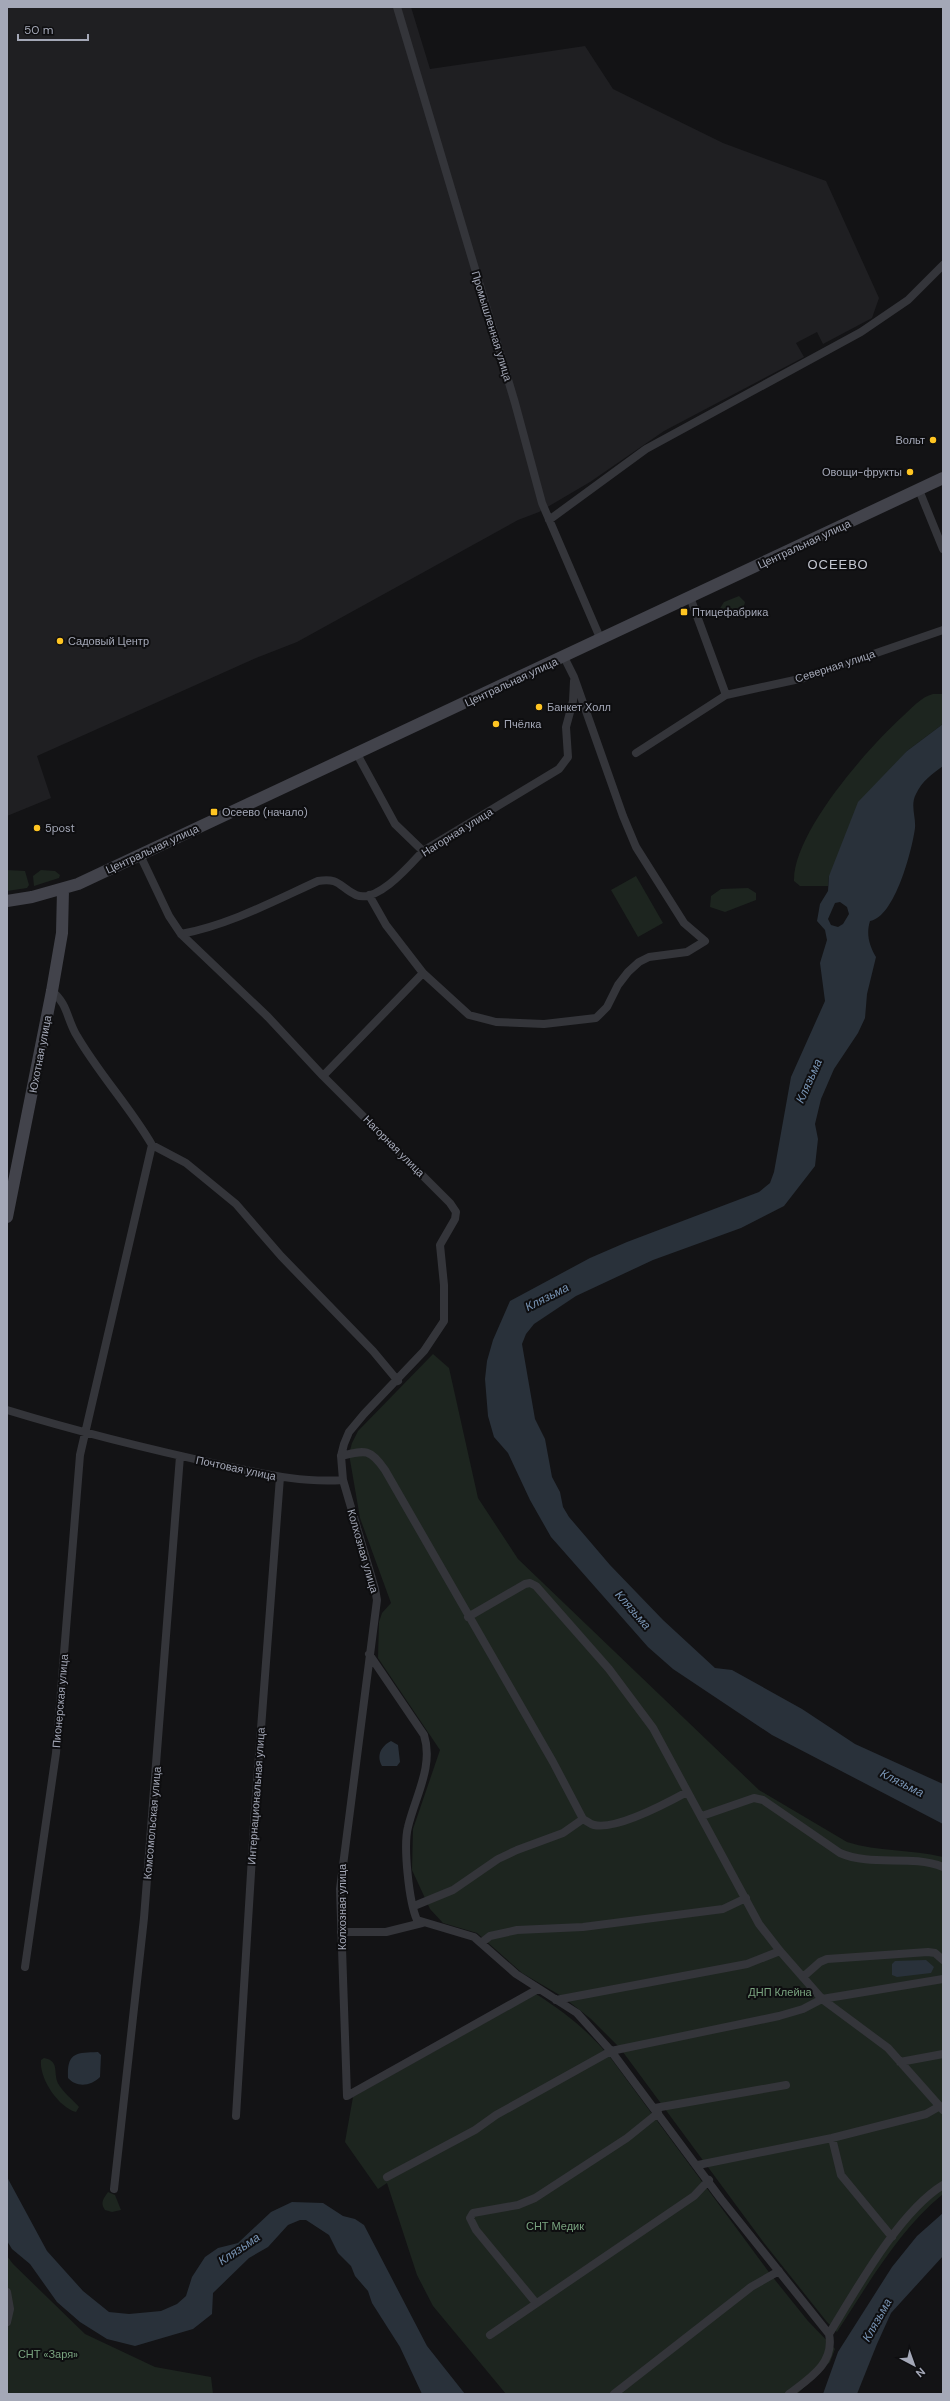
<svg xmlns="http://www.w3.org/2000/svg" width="950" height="2401" viewBox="0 0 950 2401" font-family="'DM Sans',sans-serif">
<rect width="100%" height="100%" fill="#131315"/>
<path fill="#1f1f22" d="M7 7H411L430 69 585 46 613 89 723 143 826 181 879 298 872 318 823 344 817 332 796 343 804 357 664 431 590 482 539 512 518 520 297 642 256 658 37 756 51 798 7 816Z"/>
<path fill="#1d251f" d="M739 596 745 602 743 610 729 619 722 616 719 610 724 602Z
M933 694H943V724L907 751 829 876 828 886H800L794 881C793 833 867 749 902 717 912 708 921 697 933 694Z
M7 870 25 871 29 885 27 888 7 891Z
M41 870 55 871 60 875 59 878 34 886 33 876Z
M636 876 663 923 638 937 611 890Z
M748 888 756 893V900L725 912 710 907 711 896 721 889Z
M433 1354 449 1368 478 1498 518 1559 759 1790 847 1842C878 1852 911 1849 943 1857V2194C898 2231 869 2283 837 2332L827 2322 764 2243 620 2048 591 2019 563 1997 522 1973 477 1933 443 1923 430 1909 412 1870 413 1829 440 1750 378 1658 379 1622 382 1613 391 1603 360 1518 349 1454 352 1443 358 1431Z
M536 1994C566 2013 587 2030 610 2057L771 2275 808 2321 835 2349 830 2362 797 2394H506L433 2306 417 2275 387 2183 378 2189 345 2142 353 2097Z
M44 2058C61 2061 52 2074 59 2085 64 2093 73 2100 79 2107L76 2112C58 2107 39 2078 41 2060Z
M108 2192 115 2195 121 2210 112 2212 105 2210C100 2203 103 2199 108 2192Z
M7 2256 13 2264 85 2334 155 2367 211 2377 213 2394H7Z"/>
<path fill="#29313a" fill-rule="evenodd" d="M943 724V766C932 774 922 781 916 794 910 805 916 817 915 828 912 850 895 917 870 921 866 934 869 945 876 957L867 994 865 1018 858 1033 834 1069 821 1099 815 1124 818 1139 815 1166 784 1206 741 1228 653 1260 576 1296 534 1324 526 1334 522 1344 535 1419 545 1439 552 1477 560 1492 563 1507 569 1517 610 1565 663 1620 715 1668 732 1670 802 1709 855 1744 943 1784V1824L772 1735 673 1669 648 1647 551 1537 530 1500 508 1453 494 1437 488 1416 485 1379 487 1361 493 1340 510 1301 590 1258 627 1242 759 1192 770 1183 774 1172 791 1077 825 1001 820 963 827 940 825 930 817 921 820 904 828 891 829 876 858 802 907 751ZM840 902 847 907 849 914 843 924 838 927 831 925 828 919 835 903Z
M391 1741 398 1745 400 1762 397 1766H382C376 1756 381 1746 391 1741Z
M926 1960 934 1967 931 1973 897 1977 892 1975V1964L895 1961Z
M98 2052 101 2055 100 2077C91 2086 77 2088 68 2078 67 2052 76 2053 98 2052Z
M7 2177 47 2251 83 2291 109 2312 129 2314 161 2311 177 2304 186 2296 192 2277 205 2257 218 2248 238 2243 271 2212 292 2202 323 2203 343 2216 355 2219 364 2225 427 2346 465 2394H422L400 2347 372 2303 368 2291 355 2276 351 2266 338 2253 329 2235 306 2220H300L288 2225 268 2247 249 2258 213 2293 212 2314 193 2329 135 2346 107 2339 80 2322 57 2302 30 2264 12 2249 7 2241Z
M943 2213V2256L891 2313 877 2344 857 2394H823L838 2352 892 2267 917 2236Z"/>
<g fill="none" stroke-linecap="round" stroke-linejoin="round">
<path stroke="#34353a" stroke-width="8" d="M397 7 515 403 542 503 601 640
M919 490 943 549
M549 520 646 449 861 332 908 300 943 265
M690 597 726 695
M636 753 726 695 804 678 943 630
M357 754 395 824 423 851
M140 855 169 916 181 934 268 1017 323 1076 450 1203 456 1212 455 1219 440 1245 444 1285V1321L424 1351 364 1414 349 1432 344 1444 341 1456 343 1480 375 1589 377 1600 340 1889 347 2096 538 1989
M369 895 386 925 423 973 469 1015 496 1022 544 1024 596 1018 607 1007 618 985 628 972 639 962 649 957 687 952 705 941 684 923 636 847 623 816 574 677 564 657
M181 934C229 925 274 901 318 881 340 877 340 888 356 895 377 904 410 865 423 851L559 769 568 757 566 727 573 701 574 681
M323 1076 423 973
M152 1145 186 1163 236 1204 281 1256 373 1351 398 1381
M7 1410C79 1432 152 1450 226 1466 265 1474 303 1483 343 1480
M341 1456C365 1450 370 1448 385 1470L553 1762 583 1819C587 1821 590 1824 594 1825 616 1830 667 1803 687 1792
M468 1617 525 1584 530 1583 536 1586 609 1669 653 1728 759 1924 780 1951 822 1999 888 2048 943 2110
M369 1654 424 1735C434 1766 415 1797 408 1827 403 1846 409 1902 417 1920L474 1937 516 1974 577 2013 611 2051 721 2199 829 2334C835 2363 810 2378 789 2394
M702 1816 754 1798 763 1800 840 1853C872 1867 910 1854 943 1867
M414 1906 453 1890 498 1859 517 1850 563 1833 583 1819
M341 1932H386L422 1923
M481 1943 490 1936 517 1930 583 1927 723 1909 746 1898
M25 1967 56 1753 80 1455 152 1145C130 1107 99 1074 77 1036 67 1020 68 1004 52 991
M803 1977 820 1962 827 1959 928 1952 935 1953 943 1960
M556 2000 747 1964 780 1951
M900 2062 943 2054
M655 2108 786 2085
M236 2116 255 1808 280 1477
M832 2138 841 2175 892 2237
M698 2165 832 2138 926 2114 940 2106
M387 2177 475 2130 496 2115 611 2051 779 2016 803 2009 822 1999 943 1979
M114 2189 144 1918 180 1456
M7 2292 10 2309 7 2322
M536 2303 476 2230 470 2218 473 2213 518 2205 535 2198 627 2138 658 2113
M829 2334C856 2290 899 2212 943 2185
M490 2335 694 2196 709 2180
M614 2394 751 2287 779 2271"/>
<path stroke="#42434b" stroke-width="12" d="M7 901 32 897 78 884 943 478
M7 1217 52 991 62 933 63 890"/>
</g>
<g fill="#ffc522" stroke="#0e0e10" stroke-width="1.5">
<circle cx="933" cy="440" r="4"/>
<circle cx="910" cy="472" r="4"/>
<rect x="680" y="608" width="8" height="8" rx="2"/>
<circle cx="60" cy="641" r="4"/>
<circle cx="539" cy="707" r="4"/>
<circle cx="496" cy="724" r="4"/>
<rect x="210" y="808" width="8" height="8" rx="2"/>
<circle cx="37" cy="828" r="4"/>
</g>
<g text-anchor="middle" stroke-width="4" stroke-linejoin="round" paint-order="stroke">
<g font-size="11" fill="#a4a8b7" stroke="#0e0e10">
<text transform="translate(492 326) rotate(73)" y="4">Промышленная улица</text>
<text transform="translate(804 544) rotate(-25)" y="4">Центральная улица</text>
<text transform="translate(835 666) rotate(-18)" y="4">Северная улица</text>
<text transform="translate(511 682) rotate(-25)" y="4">Центральная улица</text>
<text transform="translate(457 832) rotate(-32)" y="4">Нагорная улица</text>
<text transform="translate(152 849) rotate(-25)" y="4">Центральная улица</text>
<text transform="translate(40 1054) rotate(-79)" y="4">Юхотная улица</text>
<text transform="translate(394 1146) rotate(45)" y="4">Нагорная улица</text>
<text transform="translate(236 1468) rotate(12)" y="4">Почтовая улица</text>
<text transform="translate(363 1551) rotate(74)" y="4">Колхозная улица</text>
<text transform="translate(60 1701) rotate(-85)" y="4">Пионерская улица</text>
<text transform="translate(256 1796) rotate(-86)" y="4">Интернациональная улица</text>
<text transform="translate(152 1823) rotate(-85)" y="4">Комсомольская улица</text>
<text transform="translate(342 1907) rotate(-90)" y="4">Колхозная улица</text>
</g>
<g font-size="11" fill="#a4a8b7" stroke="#0e0e10" text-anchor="start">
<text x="925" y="444" text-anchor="end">Вольт</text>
<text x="902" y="476" text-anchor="end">Овощи-фрукты</text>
<text x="692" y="616">Птицефабрика</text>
<text x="68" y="645">Садовый Центр</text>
<text x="547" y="711">Банкет Холл</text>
<text x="504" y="728">Пчёлка</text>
<text x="222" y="816">Осеево (начало)</text>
<text x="45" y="832">5post</text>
</g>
<g font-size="11" fill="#79a37f" stroke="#0e0e10">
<text x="780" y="1996">ДНП Клейна</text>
<text x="555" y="2230">СНТ Медик</text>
<text x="48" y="2358">СНТ «Заря»</text>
</g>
<g font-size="12" font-style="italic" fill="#7894b4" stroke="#0e0e10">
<text transform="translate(809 1081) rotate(-66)" y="4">Клязьма</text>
<text transform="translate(547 1297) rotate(-27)" y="4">Клязьма</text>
<text transform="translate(633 1610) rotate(49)" y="4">Клязьма</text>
<text transform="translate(902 1783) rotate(27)" y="4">Клязьма</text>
<text transform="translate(239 2249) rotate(-34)" y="4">Клязьма</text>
<text transform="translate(877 2320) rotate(-61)" y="4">Клязьма</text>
</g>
<g font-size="13" letter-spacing="1" fill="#c5c8d2" stroke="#0e0e10">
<text x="838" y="569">ОСЕЕВО</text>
</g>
</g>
<rect width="950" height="2401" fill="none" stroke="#a4a8b7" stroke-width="16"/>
<g transform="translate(914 2365) rotate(139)" stroke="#0e0e10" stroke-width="3" paint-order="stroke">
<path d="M0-3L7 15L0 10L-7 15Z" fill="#a4a8b7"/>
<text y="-6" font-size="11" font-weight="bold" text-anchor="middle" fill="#a4a8b7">N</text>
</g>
<path d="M18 34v6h70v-6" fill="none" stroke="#a4a8b7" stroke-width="2"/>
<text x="24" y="34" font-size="12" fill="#a4a8b7" stroke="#0e0e10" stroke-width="3" paint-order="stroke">50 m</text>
</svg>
